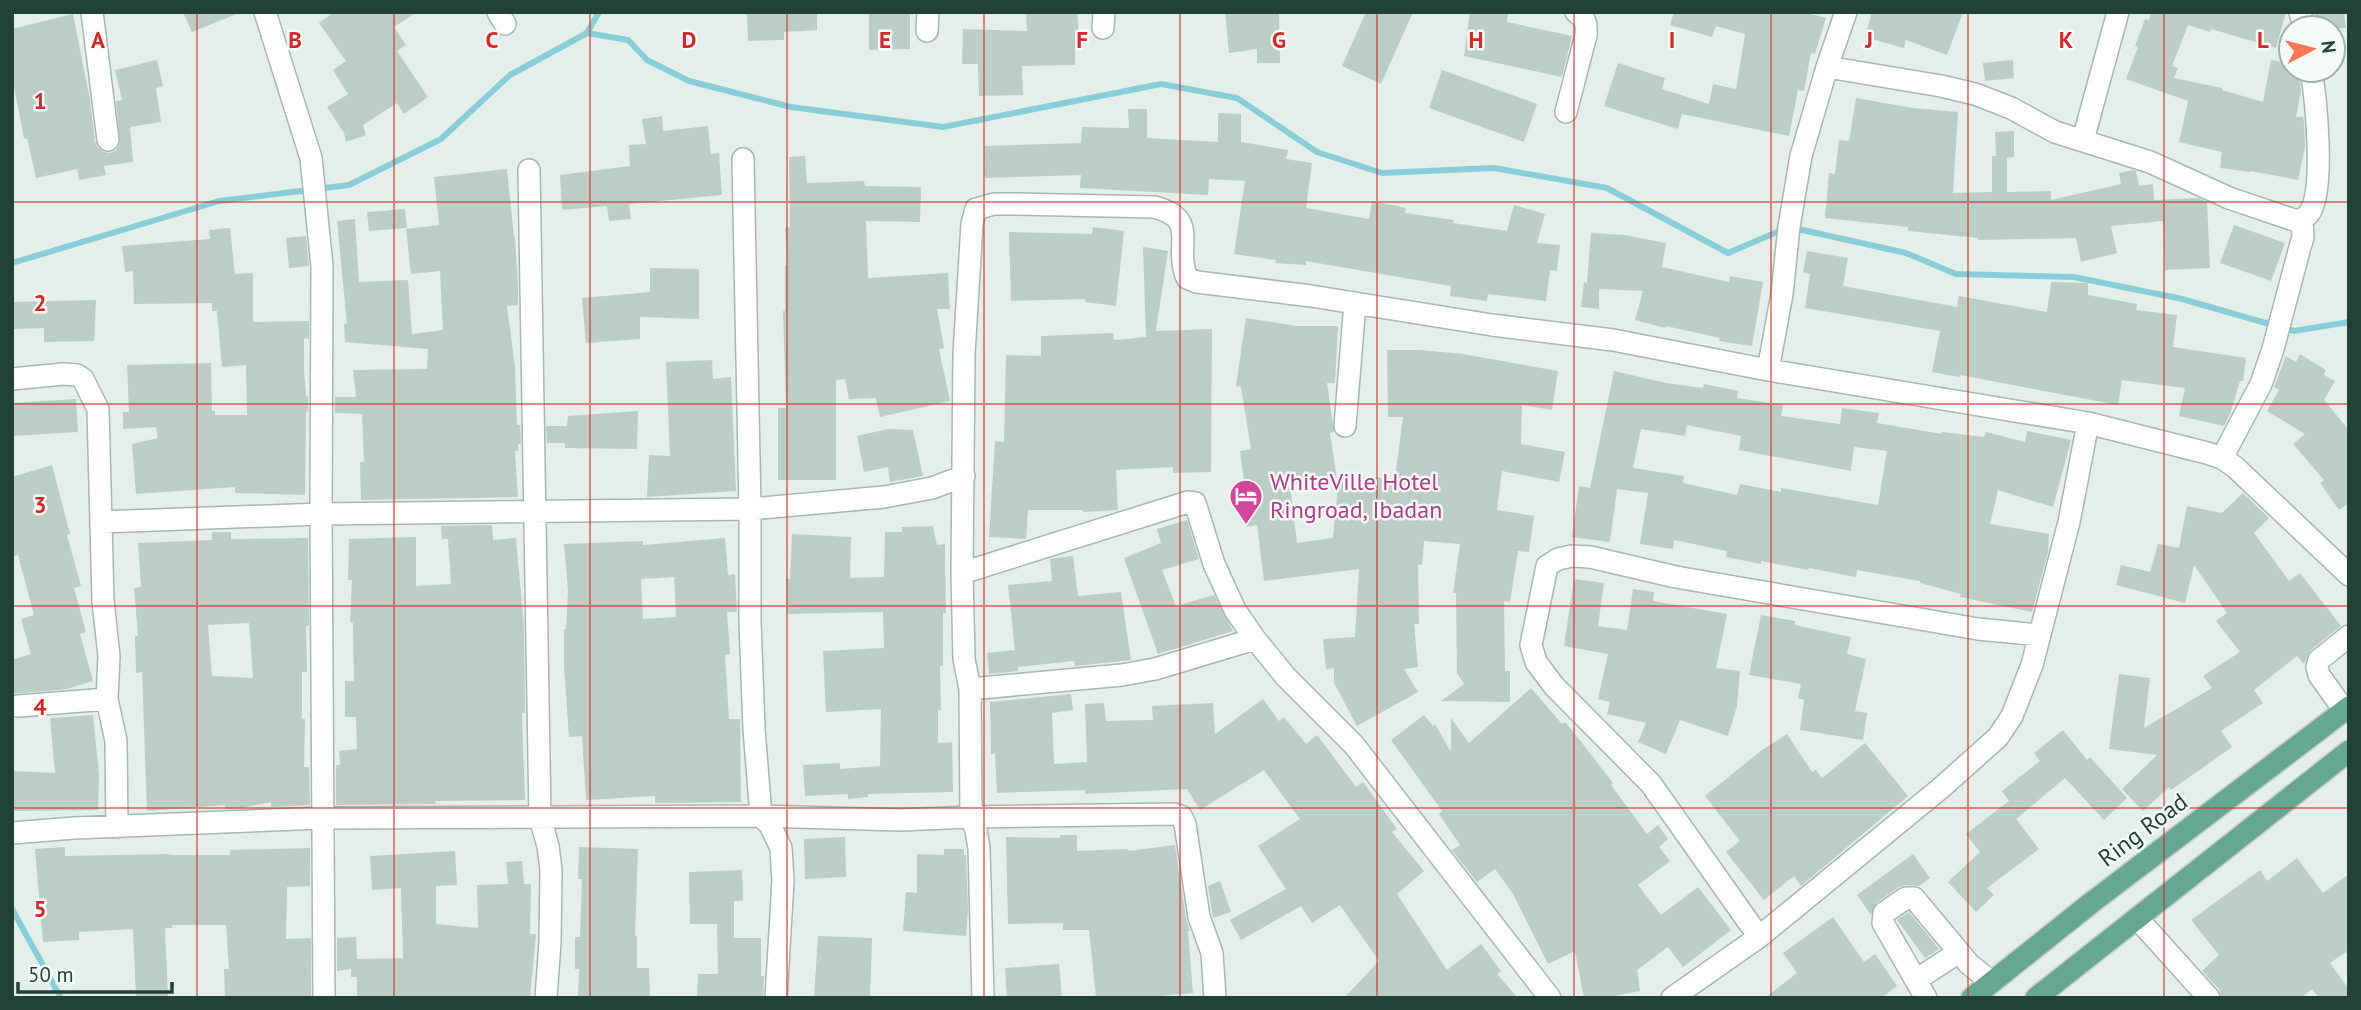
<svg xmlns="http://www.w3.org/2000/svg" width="2361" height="1010" viewBox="0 0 2361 1010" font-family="'PT Sans',sans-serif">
<rect width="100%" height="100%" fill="#e4efea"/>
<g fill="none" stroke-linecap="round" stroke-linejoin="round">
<path stroke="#89ced7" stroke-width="6" d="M587 33 599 12
M12 263 219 201 349 185 441 139 510 75 587 33 628 40 647 60 689 81 791 107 943 127 1161 84 1237 98 1317 152 1382 173 1494 168 1607 188 1728 253 1789 227 1906 253 1956 274 2074 277 2182 299 2294 331 2349 322
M12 909 61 998"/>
</g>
<path fill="#bccdc5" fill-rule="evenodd" d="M183 12H239V13L192 32Z
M334 12H417L394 27 406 45 397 51 428 97 404 114 397 103 363 125 366 135 346 142 344 133 327 107 348 94 333 70 346 61 319 23Z
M747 12H817V30L784 32V40L748 41Z
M869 12H910V49L869 50Z
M1026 12H1077L1079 36H1075V65L1022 66 1023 95 979 96 978 64H962L963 29 1027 31Z
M1225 12H1279L1280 63H1257V49L1229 53Z
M1366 12H1413L1381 84 1342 66Z
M1470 12H1508L1507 22 1572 36 1562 77 1464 56Z
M1674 12H1804L1826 18 1815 54 1811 53 1804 91 1798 90 1789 136 1682 114 1678 129 1604 106 1618 63 1665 78 1662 89 1709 104 1713 84 1736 89 1745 34 1716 26 1712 37 1670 25Z
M1872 12H1963L1947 55 1906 40 1904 48 1865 37Z
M2151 12H2286L2276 48 2211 29 2210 32 2188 25 2172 66 2178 68 2174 78 2222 88V90L2263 102 2271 60 2291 63V70H2298L2301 92 2296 117H2303L2304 122 2305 147 2298 180 2251 171V172L2220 168 2222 152 2179 142 2188 101 2126 79 2138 47 2135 46 2145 19 2149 20Z
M2314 12H2344L2346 28H2317Z
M73 14 90 100 95 142 98 148 104 152 110 153 116 150 120 144 116 101 122 100 115 70 157 60 163 86 156 88 161 122 130 127 133 162 104 166 106 175 79 180 77 169 36 178 27 138 24 139 12 76V29Z
M2013 60 2014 78 1985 81 1983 63Z
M1442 70 1537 104 1524 142 1429 108Z
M1856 98 1913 108 1958 112 1953 193 1992 192V156H1996L1995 132 2014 131V157L2007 158V192L2051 191V200L2121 184 2119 173 2133 170 2136 171 2139 186 2153 184 2154 200 2198 198 2207 202 2210 268 2165 270 2163 221 2111 226 2117 253 2081 262 2076 238 1978 240V238L1908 231V227L1825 218 1829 173 1835 174 1839 140 1849 141Z
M1128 109H1147V138L1218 142V113L1241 114V142L1288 150 1286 159 1312 163 1306 208 1369 219 1372 201 1406 208 1405 213 1454 220 1453 223 1507 231 1514 205 1545 214 1537 243 1560 245 1557 271 1550 270 1546 301 1488 294 1487 301 1450 296 1451 286 1306 261V265L1275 263 1276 260 1234 254 1245 181 1209 179 1208 195 1080 188 1081 175 985 178 984 146 1081 143 1082 127 1129 128Z
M662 116 663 131 708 126 711 154 719 153 722 195 629 204 631 219 609 221 607 206 562 210 560 175 630 166 629 145 646 144 642 119Z
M805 156 807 183 864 181 865 186 921 187 920 222 866 221 868 278 948 273 950 309H937L944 348 939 349 950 401 880 417 876 398 849 399 845 379 836 380V480H778V408H786L783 311H785V265H787L785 228 790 227 789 157Z
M507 169 514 237H515L518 288V305L507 306 515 367 517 425H520L521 444H518V451H515L518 497 361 500 360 462H364L362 414 335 413V397H356L353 370 427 369 428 349 345 342 344 324H347L337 221 355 219 359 282 408 280 412 334 443 330 440 271 411 274 406 229 439 225 434 177Z
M405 209 407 228 369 231 367 212Z
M2234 225 2285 243 2271 281 2220 263Z
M1093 227 1124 231 1116 306 1085 302V299L1011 301 1009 232 1092 234Z
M230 228 235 274 253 273V322L309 321V339L304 338V371L306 396H308V412L306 411 305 495 235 493V487L136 494 132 444 158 438 156 427 123 429V412H129L127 365 211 363 212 411H215V415H247L246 365 222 367 217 311H212V303L134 304 133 271 125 272 122 246 210 239 209 230Z
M1591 233 1624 235 1666 243 1662 267 1729 282 1730 276 1763 282 1752 346 1719 341 1720 338 1666 326 1665 328 1635 320 1643 291 1599 289V309L1581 307 1584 282 1587 283Z
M306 236 309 266 289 268 286 238Z
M1143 247 1168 251 1156 331 1212 329 1211 472 1173 473V467L1116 470 1118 510 1083 512V510H1028L1026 539 989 537 995 441 1004 442 1006 355 1041 356V336L1113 333 1114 340 1146 337Z
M1807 251 1848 258 1843 286 1957 307 1959 296 2047 312 2051 282 2088 283V295L2137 304 2136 310 2177 315 2173 347 2246 358 2243 381H2240L2230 414 2224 426 2179 416 2185 388 2122 380 2118 405 1960 375 1959 377 1932 372 1940 331 1805 308 1810 274 1803 272Z
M650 268 699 269V319L640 317V339L586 343 582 298 650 292Z
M96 300 94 341 44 342V328L14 329 12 302Z
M1246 318 1297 326H1338L1335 383H1327L1334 432 1330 433 1337 479 1290 485 1297 543 1333 538 1339 476 1395 478 1403 417H1388L1387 350H1420L1463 354 1558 371 1552 410 1522 405 1521 444 1565 452 1559 482 1502 471 1497 510 1534 516 1529 552 1518 551 1510 602 1504 601 1505 671H1510V702L1441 701 1464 684 1457 673 1456 593H1453L1460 544 1424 541 1422 565 1418 564 1419 624H1414L1418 667 1404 669 1418 692 1357 726 1334 683V668L1326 669 1323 639 1355 637 1359 569 1264 581 1257 525 1247 527 1244 503H1247L1240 451 1251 449 1241 387 1236 386Z
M2300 354 2326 370 2324 375 2335 381 2324 400 2349 430V503L2339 510 2320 483 2324 480 2293 444 2305 434 2267 411 2279 390 2274 387 2286 356 2296 362Z
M712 360 713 379 731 377 736 491 647 497 649 455 670 456 666 362Z
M1614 371 1666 383 1703 388 1704 384 1738 391 1737 398 1783 405 1781 416 1840 424 1842 408 1879 413 1877 423 1942 434V432L1984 437 1986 432 2025 442 2027 431 2071 440 2053 507 1998 490 1990 524 2049 534 2048 552 2032 612 1960 597 1961 594 1920 583V581L1857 570 1856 577 1809 568 1808 570 1761 561V564L1726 557 1727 551 1674 540 1673 549 1640 544 1648 493 1617 489 1610 542 1572 537 1579 486 1590 488ZM1687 425 1741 436 1739 450 1851 471 1854 447 1887 451 1878 505 1781 488V492L1740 484 1737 495 1683 483 1684 476 1633 468 1641 429 1685 436Z
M76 399 78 432 12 436V403Z
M638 411 637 449 565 448V443H547L546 426H567L568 416Z
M888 429 913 430 923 476 890 482 888 467 864 472 857 436Z
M52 465 70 534 67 535 81 586 74 588 86 632 80 634 93 681 67 689 12 694V660L31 654 21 619 34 615 18 555 12 557V477Z
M2243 493 2269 518 2254 533 2289 581 2300 573 2341 626 2311 650 2304 664 2297 656 2254 690 2263 703 2221 731 2232 747 2171 790 2169 787 2143 811 2122 789 2157 755 2109 749 2119 674 2150 678 2144 728 2212 688 2203 676 2240 652 2216 621 2227 613 2194 565 2185 603 2116 585 2121 565 2150 572 2158 544 2179 548 2187 506 2222 513Z
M1187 520 1199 559 1162 570 1176 606 1214 595 1233 631 1158 654 1124 558 1161 543 1157 529Z
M492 525 493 540 516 538 524 627 525 713H522L525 800 435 801 436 804 336 805V765H340L339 751 357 749 356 717H345V681H354L353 623 350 622 352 580H348L349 539 416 537V586L451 584 448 539H442L441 526Z
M933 526 937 545 945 544V561L946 613H943V666H940L941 710H938V743L952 742 953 792 868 794V797L848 799V794L805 796 803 765 840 763V769L880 766 881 709 826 712 823 651 884 648 883 612 787 614 786 579H790L792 534 851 537 850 578 884 577 885 532H902V527Z
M212 532H231V539L308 538 309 626H306L307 672H302V719H305L304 767H309L310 805 271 807V802L242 808 226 809 225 805 147 811 142 672 136 673 135 636H138L134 588 141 587 138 543 212 540ZM249 623 253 678 212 676 208 625Z
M725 538 728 575 735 574 737 612H727L730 654 725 655 729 719H740L741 802 655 803V796L586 800 582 736 569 737 564 666V629H566L568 590 564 544 643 541V545ZM674 577 676 617 643 619 641 579Z
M1073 556 1078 596 1121 592 1131 660 1075 666 1074 661 1018 667V671L989 674 987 653 1015 650 1008 585 1052 581 1050 559Z
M1574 579 1604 583 1598 626 1627 630 1633 589 1654 592 1653 601 1727 614 1716 668 1740 671 1737 706 1728 736 1680 720 1666 754 1638 742 1646 723 1607 714 1610 702 1598 699 1608 654 1564 646Z
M1761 615 1795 621V625L1851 637 1847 654 1866 659 1855 711 1867 713 1863 740 1800 730 1804 700 1798 698 1801 684 1749 675Z
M1531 688 1562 724 1565 722 1586 748 1613 783 1611 785 1647 834 1658 825 1668 839 1659 847 1670 861 1638 885 1661 915 1698 887 1731 930 1683 967 1668 947 1637 970 1640 991 1604 998H1584L1575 951 1548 964 1513 894 1495 869 1477 882 1452 850 1460 845 1439 814 1442 811 1391 740 1424 715 1433 726 1435 724 1451 752V718L1469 743Z
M1071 694 1073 710 1052 713 1054 764 1087 762 1085 704 1104 703 1106 721 1153 720 1152 706 1213 703 1215 734 1263 699 1279 721 1284 717 1306 744 1317 735 1356 787 1363 782 1397 829 1392 832 1424 871 1397 894 1447 970 1481 944 1501 971 1497 974 1518 998H1344L1379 961 1340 905 1312 923 1301 906 1241 940 1230 920 1286 889 1258 846 1300 819 1264 770 1200 810 1187 789 1085 794V790L997 793 995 754H991L990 702Z
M93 715 99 774 98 810 12 811V771L55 773 50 718Z
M2063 730 2087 760 2090 757 2127 798 2104 820 2065 778 2016 819 2039 849 1987 888 1994 895 1976 912 1948 882 1980 852 1966 834 2009 801 2002 791 2040 761 2034 753Z
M1787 734 1812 772 1816 770 1822 778 1865 743 1908 796 1801 886 1794 876 1764 900 1726 852 1740 841 1705 796 1762 750Z
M1060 835H1077V851L1128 849 1129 851 1175 845 1186 919 1190 931H1188L1193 993 1137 998H1096L1089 930H1063V923L1008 924 1006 837 1060 838Z
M845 837 846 877 805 879 804 839Z
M65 847V856L169 854V855H230V850L310 848V886L287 887 286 939 311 938V998H225L224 969H229L226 925H172V928H165L168 998H136L133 929 79 932V940L43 942 35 849Z
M579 847 638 849 635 936H637V968H649L650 998H578L579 969H575V937H580L582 879H578Z
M944 849H964V855H966L968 910 966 936 903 931 906 892 917 893V854L944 855Z
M455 851 457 885 436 886V924L478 928 477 885 508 884 506 862 522 861 524 884H531L530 934H536L530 998H357V977H351V969L337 971V938L356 937 357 959 403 958 401 888 372 890 370 856Z
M1913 854 1930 878 1919 886 1906 885 1899 887 1876 903 1871 915 1857 895Z
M2297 858 2323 893 2349 874V950L2330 963 2349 989V998H2319L2312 989 2301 998H2222L2219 989 2202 971 2219 955 2191 920 2260 870 2267 881Z
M742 870 743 901H734V938H761V976H764L763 998H697L698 974H718L717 924H690L689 872Z
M1220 881 1231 912 1213 918 1208 886Z
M1909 912 1939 949 1925 958 1897 920Z
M1833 917 1864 962 1875 954 1897 986 1881 998H1765L1797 973 1783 953Z
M818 936 872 938 870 998H814Z
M1059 964 1062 998H1007L1005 968Z"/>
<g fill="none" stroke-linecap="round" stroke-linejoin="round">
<defs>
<path id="minor" d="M92 12 108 140
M265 12 311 158 322 266 321 514 324 998
M498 12 505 24
M2300 12 2304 28
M1103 28 1104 12
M927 31 928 12
M1827 67 1941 86 1975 94 2011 108 2055 132 2150 162 2229 198 2294 220H2302
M1566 112 1586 35C1587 24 1586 18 1576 12
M2083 140 2118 12
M743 159 750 509V622L754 729 761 816 770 825 781 848 783 881 776 998
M529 170 540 818 548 846 551 870 550 942 546 998
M1768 370 1782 294 1789 227 1801 156 1827 67 1846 12
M12 379 63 374 77 375 83 379 98 409 103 601 109 656 107 699 116 741 117 827
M1345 426 1355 303
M2222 458 2261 384 2273 349 2299 251 2303 237 2302 220C2305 217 2308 215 2310 212 2325 188 2316 99 2311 70
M101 522 321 514 750 509 884 497 932 488 964 476
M962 573 1188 502 1195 503 1214 564 1235 610 1255 639 1286 677 1354 745 1550 998
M970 689 1122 675 1155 669 1255 639
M18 706 107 699
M2344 710 2319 675 2317 667 2319 660 2349 636
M12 833 74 828 322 818 761 816 899 820 971 817 1174 814 1181 816 1185 824 1199 917 1212 953 1215 998
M2137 918 2209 998
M1759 937 1651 784 1554 686 1536 662 1531 645 1547 566 1558 559 1572 556 1590 557 1676 577 1978 629 2039 635
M1916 980 1959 952
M983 998 979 848 976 830 971 817 970 689 964 659 962 573 964 354 972 224 976 209 994 204H1013L1154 207C1201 219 1173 245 1187 278L1197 282 1311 296 1492 325 1613 340 1768 370 2088 423 2207 453 2222 458 2235 467 2349 575
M1672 998 1759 937 1941 788 1998 737 2012 716 2032 665 2069 522 2088 423
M1926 998 1883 923 1884 913 1906 898H1914L1969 964 1991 982"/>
<path id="major" d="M1972 998 2091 903 2349 707
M2036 998 2349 751"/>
</defs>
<use href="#minor" stroke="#a6b8b1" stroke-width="24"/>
<use href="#major" stroke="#c1cac7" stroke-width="24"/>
<use href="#minor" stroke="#fff" stroke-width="21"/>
<use href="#major" stroke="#66a794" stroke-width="21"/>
</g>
<path fill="none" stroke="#d62828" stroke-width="2" stroke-opacity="0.55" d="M197 12V998M394 12V998M590 12V998M787 12V998M984 12V998M1180 12V998M1377 12V998M1574 12V998M1771 12V998M1968 12V998M2164 12V998M12 202H2349M12 404H2349M12 606H2349M12 808H2349"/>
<defs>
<symbol id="hotel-pin" viewBox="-11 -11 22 30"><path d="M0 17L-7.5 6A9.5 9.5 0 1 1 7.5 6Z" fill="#d1479c" stroke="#f5fbf8"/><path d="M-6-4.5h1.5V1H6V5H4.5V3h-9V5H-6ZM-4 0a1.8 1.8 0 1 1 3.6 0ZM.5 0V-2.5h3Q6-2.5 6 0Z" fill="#fff"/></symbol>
</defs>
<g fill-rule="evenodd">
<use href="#hotel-pin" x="1227" y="477" width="38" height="52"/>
</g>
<g text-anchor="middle" stroke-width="5" stroke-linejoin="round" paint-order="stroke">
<g font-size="24" fill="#b23c85" stroke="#f5fbf8" text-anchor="start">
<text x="1270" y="490">WhiteVille Hotel<tspan x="1270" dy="28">Ringroad, Ibadan</tspan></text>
</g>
<g font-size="24" fill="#224238" stroke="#f5fbf8">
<text transform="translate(2143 830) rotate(-37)" y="8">Ring Road</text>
</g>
</g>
<g font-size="23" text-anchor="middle" font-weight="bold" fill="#d62828" stroke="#f5fbf8" stroke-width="5" stroke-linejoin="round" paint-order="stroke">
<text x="98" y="48">A</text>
<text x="295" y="48">B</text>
<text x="492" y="48">C</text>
<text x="689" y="48">D</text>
<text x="885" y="48">E</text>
<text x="1082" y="48">F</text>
<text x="1279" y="48">G</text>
<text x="1476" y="48">H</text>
<text x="1672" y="48">I</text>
<text x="1869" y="48">J</text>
<text x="2066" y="48">K</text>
<text x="2263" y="48">L</text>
<text x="40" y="109">1</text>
<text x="40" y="311">2</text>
<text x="40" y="513">3</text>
<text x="40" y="715">4</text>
<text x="40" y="917">5</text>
</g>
<rect width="2361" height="1010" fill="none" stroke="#224238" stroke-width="28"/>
<g transform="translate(2312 49) rotate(83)"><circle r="33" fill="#f5fbf8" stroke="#a1b1ab" stroke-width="2"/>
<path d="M0-5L12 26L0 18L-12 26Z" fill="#fc7855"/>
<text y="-10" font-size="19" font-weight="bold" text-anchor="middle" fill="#224238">N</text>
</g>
<path d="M18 982v10h154v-10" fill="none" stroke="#224238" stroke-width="3.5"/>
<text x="28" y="982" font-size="21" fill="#224238" stroke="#f5fbf8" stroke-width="5" paint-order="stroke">50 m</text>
</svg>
